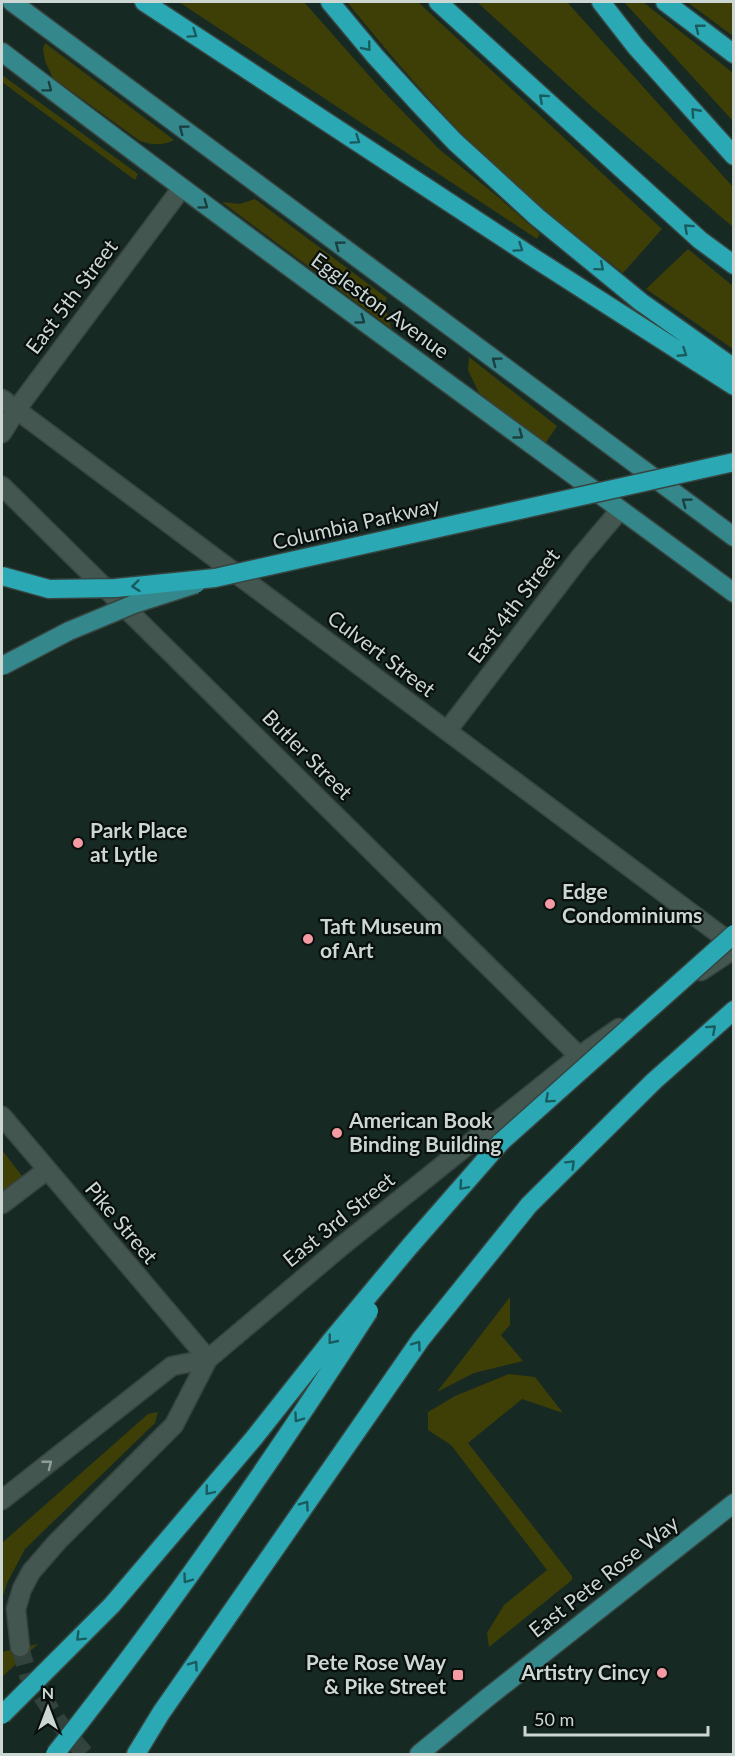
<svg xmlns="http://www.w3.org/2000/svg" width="735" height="1756" viewBox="0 0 735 1756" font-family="Lato,sans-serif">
<rect width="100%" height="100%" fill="#172923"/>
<path fill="#3e3e07" d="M179 2H304L380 88 439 149 497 196 540 234 537 239Z
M347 2H418L662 229 623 273C587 244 550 217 516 186 454 131 399 66 347 2Z
M477 2H567L733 187V227L591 106Z
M624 2H643L733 73V121Z
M687 2H733V36Z
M45 43 174 140C162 146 153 145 140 141L53 78 45 61 43 49Z
M2 75 138 174 135 180 2 82Z
M255 199 387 298 384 304 392 329 222 202 240 204Z
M688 249 733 286V349L646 289Z
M469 357 557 426 545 444 479 393 468 370Z
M2 1150 22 1176 20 1182 2 1197Z
M510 1297V1325L501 1335 523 1361 474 1373 437 1392Z
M509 1374 535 1377 563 1413 522 1399 468 1443 572 1576V1580L489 1647 487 1633 504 1605 547 1570 451 1445 428 1430V1412L455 1396Z
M158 1412 155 1423 25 1549 7 1583 2 1599V1543L148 1414Z
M38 1644 2 1677V1652Z"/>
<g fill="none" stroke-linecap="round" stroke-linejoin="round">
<path stroke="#32433d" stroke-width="18" stroke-dasharray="18 9" stroke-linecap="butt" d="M20 1647 28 1675 60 1724 85 1754"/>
<defs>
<path id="minor" d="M2 399 734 945
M2 433 16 410 181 189
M2 486 579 1056
M447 731 581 556 620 510
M701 971 734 949
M2 1116 208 1359
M2 1204 47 1170
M2 1500 172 1366 208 1359 343 1245 579 1056 619 1028
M20 1647 16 1609 22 1589 31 1572 57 1542 174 1425 208 1359"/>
<path id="major" d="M12 2 734 537
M2 52C243 236 490 413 734 593
M419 1754 487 1698 734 1503"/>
<path id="highway" d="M144 2 534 258 734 386
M330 2 375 56 418 103 455 142 489 173 537 217 641 302 734 368
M438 2 700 240 734 265
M601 2 636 47 734 156
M665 2 734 54
M410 1246 501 1142
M136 1754 161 1713 421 1339 529 1205 654 1081 734 1010"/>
</defs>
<use href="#minor" stroke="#374440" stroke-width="21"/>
<use href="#major" stroke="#374440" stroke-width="21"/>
<use href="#highway" stroke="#374440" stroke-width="21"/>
<use href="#minor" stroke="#435750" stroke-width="18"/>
<use href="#major" stroke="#34888c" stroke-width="18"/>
<use href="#highway" stroke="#2aa8b4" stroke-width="18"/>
<defs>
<path id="major-bridge" d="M2 666 69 631 134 604 196 584"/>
<path id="highway-bridge" d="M2 576 49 589 116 588 215 578 734 462
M501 1142 734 934
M2 1715 112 1605 254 1438 330 1342 410 1246
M55 1754C167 1613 271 1463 369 1311"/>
</defs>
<use href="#major-bridge" stroke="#374440" stroke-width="21" stroke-linecap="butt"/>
<use href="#highway-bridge" stroke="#374440" stroke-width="21" stroke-linecap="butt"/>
<use href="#major-bridge" stroke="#34888c" stroke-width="18"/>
<use href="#highway-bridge" stroke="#2aa8b4" stroke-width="18"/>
</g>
<defs><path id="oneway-chevron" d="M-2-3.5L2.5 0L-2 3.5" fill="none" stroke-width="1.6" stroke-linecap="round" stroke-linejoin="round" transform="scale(1.5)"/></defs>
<g stroke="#195c60">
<use href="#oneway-chevron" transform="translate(699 28) rotate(-142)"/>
<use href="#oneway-chevron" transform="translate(193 34) rotate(34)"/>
<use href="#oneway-chevron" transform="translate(367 47) rotate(51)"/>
<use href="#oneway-chevron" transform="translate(543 98) rotate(-138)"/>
<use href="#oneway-chevron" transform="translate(695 112) rotate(-132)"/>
<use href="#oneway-chevron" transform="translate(356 140) rotate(34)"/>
<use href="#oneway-chevron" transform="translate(688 228) rotate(-138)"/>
<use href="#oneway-chevron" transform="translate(519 248) rotate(34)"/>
<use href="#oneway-chevron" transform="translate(600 267) rotate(40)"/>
<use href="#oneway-chevron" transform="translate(683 353) rotate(33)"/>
<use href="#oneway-chevron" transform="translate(136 586) rotate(174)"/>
<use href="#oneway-chevron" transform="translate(712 1029) rotate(-42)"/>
<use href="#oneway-chevron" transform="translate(549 1099) rotate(138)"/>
<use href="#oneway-chevron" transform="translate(571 1164) rotate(-45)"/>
<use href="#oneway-chevron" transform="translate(463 1186) rotate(131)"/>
<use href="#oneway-chevron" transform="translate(332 1340) rotate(129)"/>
<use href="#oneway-chevron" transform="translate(417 1345) rotate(-54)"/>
<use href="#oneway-chevron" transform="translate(298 1418) rotate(125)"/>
<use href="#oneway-chevron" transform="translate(209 1491) rotate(130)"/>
<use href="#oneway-chevron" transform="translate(305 1505) rotate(-55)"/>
<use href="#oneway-chevron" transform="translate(187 1579) rotate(126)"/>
<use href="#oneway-chevron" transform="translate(80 1637) rotate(135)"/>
<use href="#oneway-chevron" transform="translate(194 1665) rotate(-55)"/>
</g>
<g stroke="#1a3f40">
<use href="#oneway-chevron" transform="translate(48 88) rotate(37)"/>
<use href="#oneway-chevron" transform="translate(183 129) rotate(-143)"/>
<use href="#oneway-chevron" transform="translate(204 205) rotate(36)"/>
<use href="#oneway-chevron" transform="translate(339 245) rotate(-143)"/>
<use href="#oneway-chevron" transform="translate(361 320) rotate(36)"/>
<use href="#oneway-chevron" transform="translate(496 361) rotate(-143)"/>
<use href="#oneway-chevron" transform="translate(519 435) rotate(36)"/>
<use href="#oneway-chevron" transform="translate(686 502) rotate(-143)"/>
</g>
<use stroke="#8e9d98" href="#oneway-chevron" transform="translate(48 1464) rotate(-38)"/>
<g fill="#f49aa3" stroke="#080f0d" stroke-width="2">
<circle cx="78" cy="843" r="6"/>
<circle cx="550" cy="904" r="6"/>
<circle cx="308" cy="939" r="6"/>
<circle cx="337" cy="1133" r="6"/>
<circle cx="662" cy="1673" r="6"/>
<rect x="452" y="1669" width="12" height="12" rx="3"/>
</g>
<g text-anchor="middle" stroke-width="4.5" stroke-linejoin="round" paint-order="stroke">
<g font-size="21" fill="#ccd7d3" stroke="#080f0d">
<text transform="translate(72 297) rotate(-53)" y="7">East 5th Street</text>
<text transform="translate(380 306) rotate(36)" y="7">Eggleston Avenue</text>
<text transform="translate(356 524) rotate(-13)" y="7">Columbia Parkway</text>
<text transform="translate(514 606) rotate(-53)" y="7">East 4th Street</text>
<text transform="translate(381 654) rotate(37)" y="7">Culvert Street</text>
<text transform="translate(307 755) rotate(45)" y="7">Butler Street</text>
<text transform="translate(339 1220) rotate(-39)" y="7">East 3rd Street</text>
<text transform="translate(121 1223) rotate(50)" y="7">Pike Street</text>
<text transform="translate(604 1577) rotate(-38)" y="7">East Pete Rose Way</text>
</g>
<g font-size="21" font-weight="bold" fill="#ccd7d3" stroke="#080f0d" text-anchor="start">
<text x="90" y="838">Park Place<tspan x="90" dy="24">at Lytle</tspan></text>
<text x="562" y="899">Edge<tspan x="562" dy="24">Condominiums</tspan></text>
<text x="320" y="934">Taft Museum<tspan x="320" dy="24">of Art</tspan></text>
<text x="349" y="1128">American Book<tspan x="349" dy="24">Binding Building</tspan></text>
<text x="446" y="1670" text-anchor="end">Pete Rose Way<tspan x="446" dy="24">&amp; Pike Street</tspan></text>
<text x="650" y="1680" text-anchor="end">Artistry Cincy</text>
</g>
</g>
<rect width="735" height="1756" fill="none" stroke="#ccd7d3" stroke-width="6"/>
<g transform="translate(48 1708)" stroke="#080f0d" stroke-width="4.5" paint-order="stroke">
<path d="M0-4.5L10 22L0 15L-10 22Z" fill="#ccd7d3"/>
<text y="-9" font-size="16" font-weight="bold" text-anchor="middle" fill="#ccd7d3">N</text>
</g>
<path d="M525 1726v9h183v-9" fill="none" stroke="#ccd7d3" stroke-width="3"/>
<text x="534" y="1726" font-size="18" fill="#ccd7d3" stroke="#080f0d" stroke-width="4.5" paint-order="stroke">50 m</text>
</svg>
